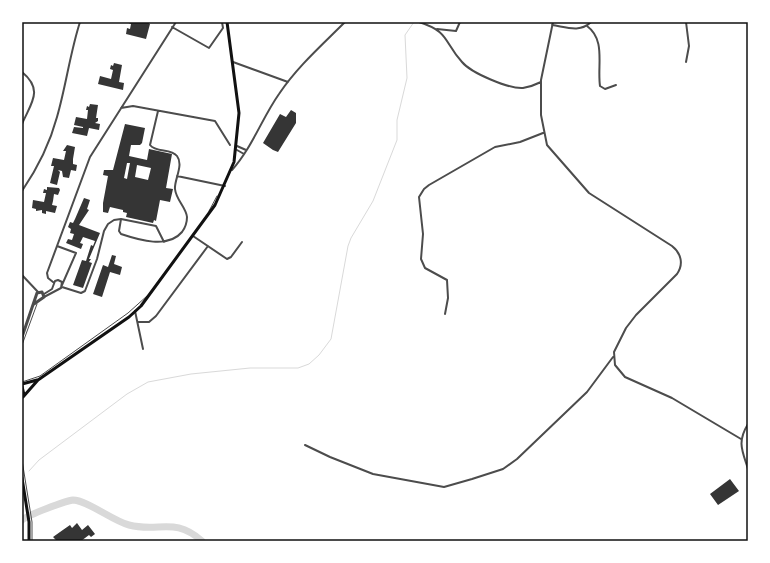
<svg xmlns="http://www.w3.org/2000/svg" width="770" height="563" viewBox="0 0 770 563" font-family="Spectral,serif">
<rect width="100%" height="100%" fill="#fff"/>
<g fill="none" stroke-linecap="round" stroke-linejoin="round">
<path stroke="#d9d9d9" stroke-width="1" d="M29 471 39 460 127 394 148 382 191 374 250 368H298L309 364 319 355 331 339 348 246 351 238 373 201 397 140V120L407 78 405 35 414 22"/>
<path stroke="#d9d9d9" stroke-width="7" d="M22 520C28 515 65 501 73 500 87 500 113 521 129 525 159 533 174 516 202 541"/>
</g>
<path fill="#353535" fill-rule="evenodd" d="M126 22H147L150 24 146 39 126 34 127 28 130 29 131 24Z
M114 63 122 65 119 82 124 83 123 90 98 84 100 76 111 79 113 70 110 69 111 65 113 66Z
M90 104 98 105 96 118H98V121L95 123 100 124 99 130 89 128 87 136 72 133 74 127 83 128V127L74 125 76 117 87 119 88 110H86L87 106 89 107Z
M291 110 296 113V123L278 152 273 150 263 143 280 114 286 117Z
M125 124 145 128 142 143 140 145H131L129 156 147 160 149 149 172 154 166 188 173 189 170 202 160 200 156 221 154 220 153 223 126 217 127 213 123 212V210L110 207 108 213 103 212V203L108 176 103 175 104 170H113ZM127 163H130L127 179 124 178ZM137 165 151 168 148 180 135 177Z
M67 145 75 147 73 159V164L77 165 76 171 71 170 69 178 63 177 62 171 58 170 60 172 57 185 50 183 54 166H51L53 158 64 160 66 151H63Z
M47 187 59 188 60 190 58 195 54 194 53 201 52 205 57 206 55 213 46 211V214L42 213V210L36 211V209L32 208 33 200 44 202 46 193H43L44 189 47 190Z
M84 198 90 200 87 209 89 210 79 225 100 233 89 259H91L89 262 92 263 83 288 73 285 82 260 86 261 91 245 93 246 95 241 83 237 80 243 83 244 81 249 66 243 68 239 72 240 74 234 70 233 71 229 68 227 70 222 73 223 75 219Z
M112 255 116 256 114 264 122 267 120 275 110 272 102 297 93 294 103 265 108 267Z
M730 479 739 491 718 505 710 494Z
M77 523 82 530 88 525 95 534 91 537 89 535 81 541H54L56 540 53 537 60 532 70 525 72 528Z"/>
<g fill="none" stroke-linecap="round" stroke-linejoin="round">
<path stroke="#4c4c4c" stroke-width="1" d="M209 211 217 196
M22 345 37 304
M22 382 40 376 128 313 147 296
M22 460 32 522V541"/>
<path stroke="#4c4c4c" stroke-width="2" d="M419 22C450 32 443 41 462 62 471 73 509 89 523 88 529 87 535 85 541 82
M553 22 541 80V115L547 145 589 193 672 246C681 253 684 264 677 274L636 315 626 328 614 352 615 365 625 377 672 398 741 439
M658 22H673
M552 25C566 27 580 33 591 22
M587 26C606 40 597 65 600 86L605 89 616 85
M172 27 209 48 223 28 222 22
M437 29 456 31 460 22
M233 62 288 82
M686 62 689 46 686 22
M22 72C44 90 31 103 22 124
M121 108 133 106 215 121 230 145
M237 146 246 150
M237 150 244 154
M232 170C252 148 262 118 279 94 297 67 322 45 345 22
M177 176 225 186
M22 191C37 169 50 143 57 117 66 86 70 53 80 22
M121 219 119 231 121 234C139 240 168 249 182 232 185 228 187 223 187 217 186 207 176 200 175 189 174 180 184 165 177 156 171 148 156 153 150 145L158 111
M193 236 227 259 231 257 242 242
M57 246 76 253 62 285
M22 275 38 292
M53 282 48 278 47 273 90 157 176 22
M62 287 81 293 85 291 97 259 104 231 108 224 114 220 121 219 156 226 164 242
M44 297 61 288 62 282 58 280 55 281 52 289 44 294
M135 311 143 349
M445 314 448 298 447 280 425 268 421 259 423 234 419 197 424 189 429 185 495 147 520 142 543 133
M138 322H149L156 316 208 246
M748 424C737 442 742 450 748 469
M305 445 330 457 373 474 444 487 472 479 503 469 517 459 587 392 613 357"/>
<path stroke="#4c4c4c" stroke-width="3" d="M22 337 37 293 42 292 44 297 34 304"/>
<path stroke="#111" stroke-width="3" d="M22 384 37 380
M22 386 24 395
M23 397 38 380 129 317 141 306 215 205 234 162 239 113 227 22
M22 478 29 522V541"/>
</g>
<rect width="770" height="563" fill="none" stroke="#ffffff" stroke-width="46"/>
<rect x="23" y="23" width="724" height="517" fill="none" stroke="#111" stroke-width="1.5"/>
</svg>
